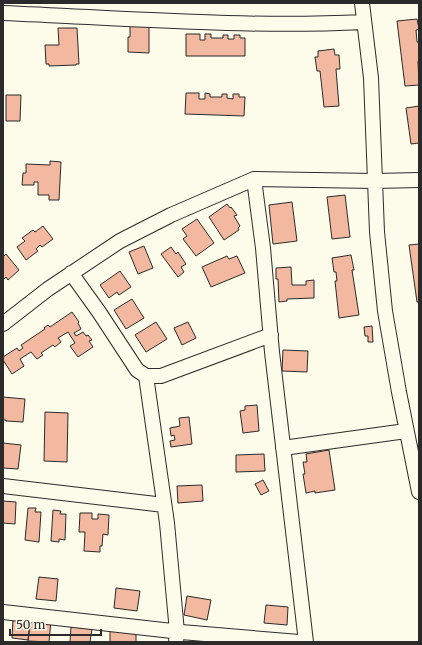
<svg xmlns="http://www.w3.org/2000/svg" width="422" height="645" viewBox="0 0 422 645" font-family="Merriweather,serif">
<rect width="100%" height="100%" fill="#fdfbea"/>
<path fill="#f2b8a0" stroke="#2b2b2b" d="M417 19 419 29 416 30 417 42H419V61H418L419 85 405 86 397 21Z
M130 26H149V53L128 52V37H130Z
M58 28H77L79 64H76V65L49 66V64H46L45 45H59Z
M186 34H200V40H205V34H211V38H223V35H228V39H234V35H240V38H245V56H186Z
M334 49 335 55H339L340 69H336L339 106 324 107 320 71H317L315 57H318V51Z
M186 93H199V99H205V93L210 94V97H222V94H227V98L233 99V94H239V97H245L244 116 185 114Z
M6 95H21L20 121H6Z
M419 106V143L411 144 406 108Z
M50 161 61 162 59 200H49V195H38V182H34V185H22L23 173H26V164L50 165Z
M345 195 350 237 332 239 327 197Z
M292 202 297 241 273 244 269 205Z
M227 204 230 208 231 207 237 215 234 216 240 226 238 228 239 230 224 240 209 217Z
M197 219 214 243 196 256 183 239 187 236 182 229Z
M43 226 53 239 42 247 40 245 36 249 38 251 26 260 17 247 25 241 22 238 33 230 35 232Z
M419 244V302H417L409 245Z
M144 246 153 268 138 274 129 252Z
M171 247 176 254 178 252 186 264 181 267 184 272 178 277 161 254Z
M6 254 19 270 8 280 6 277 3 280V257Z
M351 255 354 270H352L359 315 339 318 335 281H337L336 272H334L332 258Z
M227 256 229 259 237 256 245 273 211 287 202 267Z
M291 267 292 285H306V281L314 280V298L287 299V301L279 302 278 279H276V268Z
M120 271 131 287 119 295 117 292 109 298 100 285Z
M132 299 144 318 126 329 114 310Z
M72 312 79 322 78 323 81 329 74 333 76 336 83 332 86 336 88 335 92 340 89 341 93 347 78 357 70 346 75 343 68 332 58 338 61 342 55 347 53 345 41 353 43 355 37 359 31 352 20 359 24 366 12 374 3 360V357L17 348 19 351 23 348 21 345 45 329 44 328 48 325 50 327Z
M156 322 167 339 146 352 135 335Z
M188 322 196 338 182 345 174 328Z
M372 326 373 342H368V336H365L364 327Z
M283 350 308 351 307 372 282 371Z
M3 397 25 399 23 422 6 421V420H3Z
M257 405 259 431 243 433 240 411 245 410V406Z
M45 412 68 413 67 462 44 461Z
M189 417 192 444 171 447 170 441 175 440 174 435 171 436 170 428 180 426 179 418Z
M3 443 21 445 18 469 3 468Z
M329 450 335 490 315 493V491L306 493 303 474H305L303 462H307L306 454Z
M264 454 265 471 236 472V455Z
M263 480 269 491 261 495 255 484Z
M202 485 203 501 178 503 177 486Z
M3 501 16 502 15 524 3 523Z
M28 508H36L35 512H41L39 542 25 540Z
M53 510 61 511 60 514H66L65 540 59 539V542L51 541Z
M80 513H92V519H98V514L109 515 108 535 103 534 102 546H100V552L84 551 85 532H79Z
M39 577 58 579 56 601 36 599Z
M116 588 140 591 137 611 114 608Z
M187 596 211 600 207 620 184 615Z
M266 605 288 607 287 625 264 623Z
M31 618 51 621 49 642 28 641Z
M13 619 30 621 28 640 12 638Z
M71 627 92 629 90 642H70Z
M110 631 136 632V642H110Z"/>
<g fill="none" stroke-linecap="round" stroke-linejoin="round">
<defs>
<path id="minor" d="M362 3 371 78 377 232 385 311 399 392 419 492
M3 13C123 18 244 28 364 22
M254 179 263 248 272 352 306 642
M71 273 99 312 137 370 146 376H161L271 335
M3 324 48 289 120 241 171 215 254 179 375 181 419 180
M146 376 167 523 177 632 176 642
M283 448 406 431
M3 486 164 505
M3 612 181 632 299 642"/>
</defs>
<use href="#minor" stroke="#2b2b2b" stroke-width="16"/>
<use href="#minor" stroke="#fdfbea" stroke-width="14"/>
</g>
<rect width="422" height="645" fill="none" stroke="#2b2b2b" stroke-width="8"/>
<path d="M10 629v6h91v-6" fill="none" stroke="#2b2b2b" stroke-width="2"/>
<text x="16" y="629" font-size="12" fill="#2b2b2b" stroke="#fdfbea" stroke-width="3" paint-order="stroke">50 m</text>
</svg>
